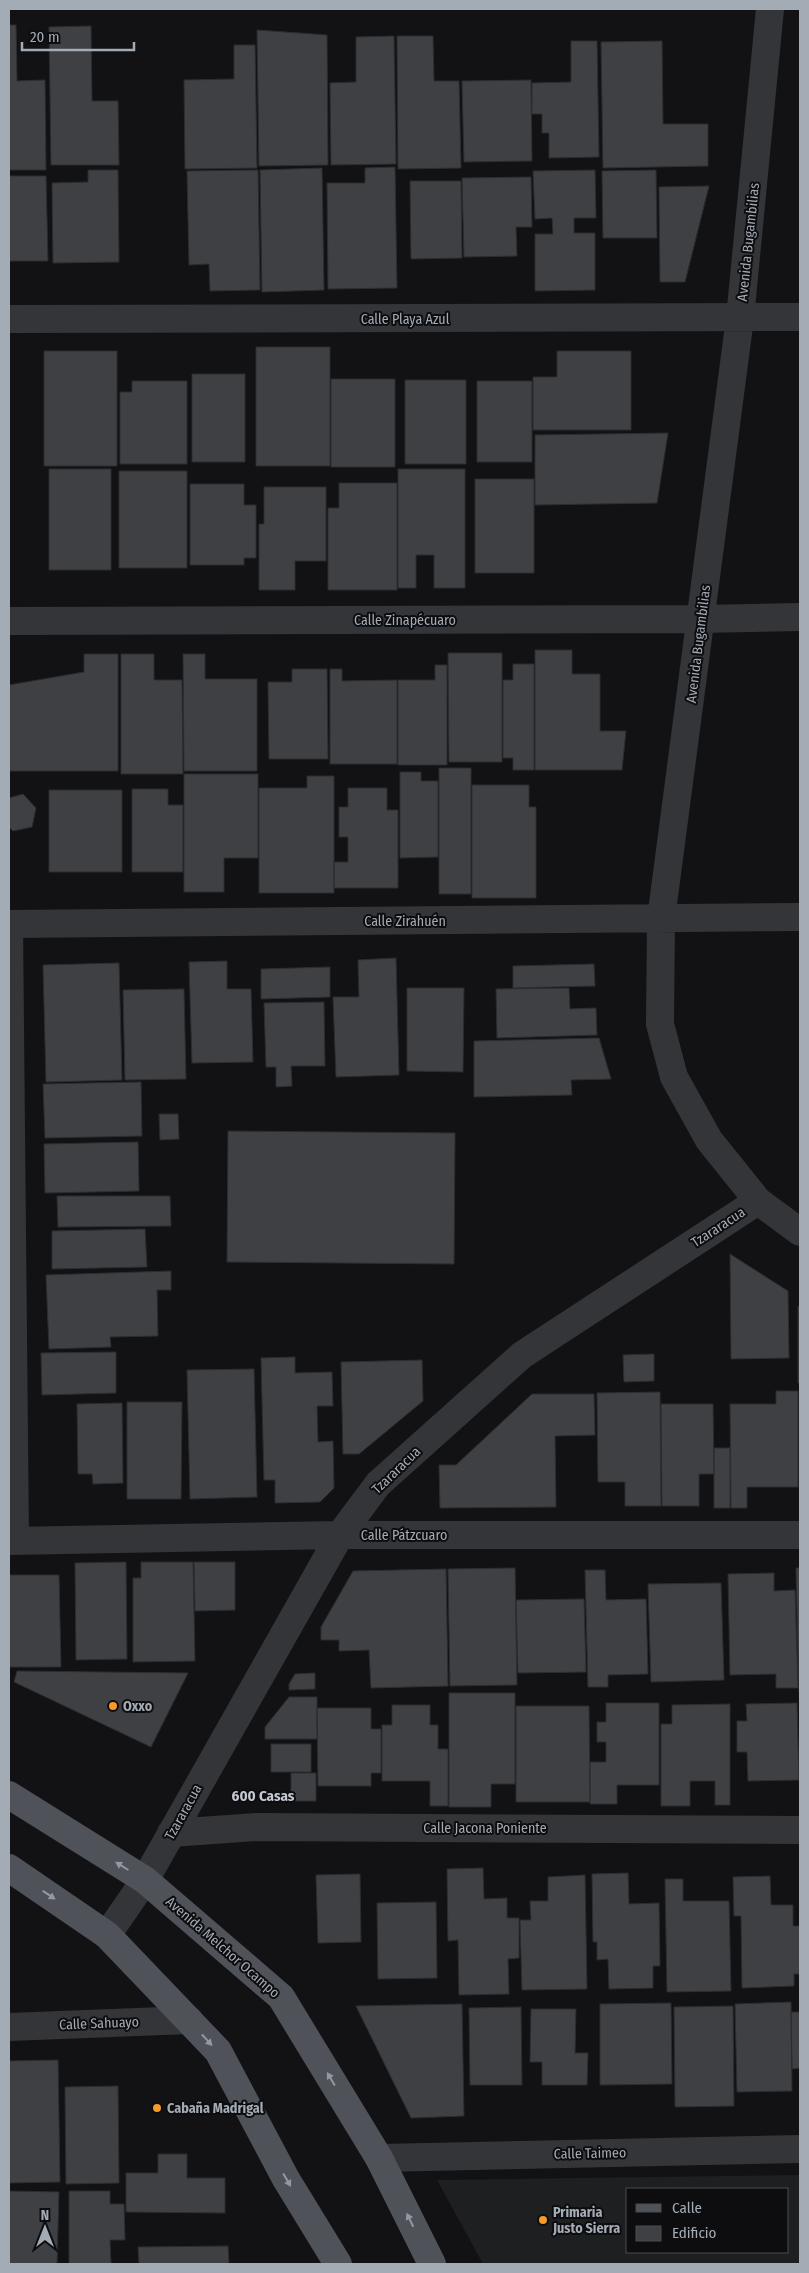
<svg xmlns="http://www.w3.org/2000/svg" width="809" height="2273" viewBox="0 0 809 2273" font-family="'Fira Sans Condensed',sans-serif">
<rect width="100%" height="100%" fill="#121214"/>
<path fill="#1e1f21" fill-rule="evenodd" d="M800 2175V2264H483L437 2180ZM628 2189H788V2252H628Z"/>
<path fill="#3e4044" stroke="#2c2d30" d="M9 25H16L17 81 45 80 46 170H9Z
M91 26 92 101H118L119 165H51L49 27Z
M257 30 327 35 328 165 259 166Z
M394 36 396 164 331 165 330 83 356 82V37Z
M397 36H433L434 81H459L461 168 398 169Z
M571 41H597L599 157 549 158V133H542V114H532V83L571 82Z
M662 41 663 124H708V166L603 168 601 42Z
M234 45H255L257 168 185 169 184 80 234 79Z
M531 80 532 161 464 162 462 81Z
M395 167 397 288 328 289 327 183H365V168Z
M322 168 324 290 262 292 260 170Z
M88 170H118L119 262 53 263 52 183 88 182Z
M258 170 260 290 210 291 209 264 189 265 187 171Z
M595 170 596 218H574V233H595V290L535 291V234H553L552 218 535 219 533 171Z
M656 170 657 238H603L602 171Z
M9 176H46L48 261H9Z
M531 177 532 227H516L517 256 464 257 462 178Z
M410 181H461L462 258 411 259Z
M709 186 685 282H660L659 187Z
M256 347H330V466H256Z
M44 351H117V466H44Z
M557 351H631V430H533V377H557Z
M192 374H245V462H192Z
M331 379H395V467H331Z
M405 380H466V464H405Z
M132 381H187V464H120V392H132Z
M477 381H532V462H477Z
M668 433 657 503 535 505V435Z
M49 469H111V570H49Z
M398 469H465V588H434V555H416V588H398Z
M119 471H187V568H119Z
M475 479H534V573H475Z
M339 483H397V590H328V508H339Z
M190 484H244V505H256V558H244V565H190Z
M264 487H326V561H295V590H259V524H264Z
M535 650H572V674H600V731H626L622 770H535Z
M448 653H502V762H449Z
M84 654H118V771H9V685L84 672Z
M121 654H154V680H182L183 774H121Z
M183 654H205V679H257V771H184Z
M513 664H534V770H513V758H503V680H513Z
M435 665H447V765H398V680H435Z
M292 669H327L328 759H269L268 682H292Z
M330 669H342V681L397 680V764H330Z
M439 768H471V894H439Z
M400 772H421V781H438V857L400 858Z
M184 774H258V858H224V892H184Z
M307 776H334V893H259V788H307Z
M472 785H529V807H536V898H472Z
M348 788H387V810H398V888H334V862H348V837H339V807H348Z
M132 789H168V805H183V872H132Z
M49 790H122V872H49Z
M23 794 36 808 32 827 13 831 9 827V798Z
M396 958 399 1075 336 1077 333 997H359L358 960Z
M227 961V989H251L253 1062 192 1063 189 962Z
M119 963 122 1080 46 1082 43 965Z
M594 964 595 986 513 988V966Z
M330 967V997L261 999V969Z
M407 988H464L463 1072 407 1071Z
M569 988 570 1009 596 1008 597 1035 497 1038 496 989Z
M184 989 186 1079 125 1080 123 990Z
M324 1002 325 1066H291L292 1086 276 1087V1067H266L264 1003Z
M599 1038 611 1079 571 1080 572 1095 474 1097V1041Z
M141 1082 142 1136 45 1138 43 1084Z
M159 1114H178L179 1139 160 1140Z
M228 1131 455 1133 454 1264 227 1262Z
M138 1142 139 1191 45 1193 44 1144Z
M57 1196H170L171 1226 58 1227Z
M145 1229 147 1267 52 1269V1231Z
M730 1254 788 1291 789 1358 731 1359Z
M171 1271V1290H157L158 1336 110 1337 111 1347 49 1349 46 1275Z
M798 1306 800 1307V1383H798Z
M116 1352V1393L42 1395 41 1353Z
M654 1354V1381L624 1382 623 1355Z
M295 1357V1373L332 1372 333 1406H317L318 1442 333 1441 334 1488 320 1502 275 1503V1480H264L261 1358Z
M422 1360 423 1401 359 1454H343L341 1362Z
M254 1369 257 1497 190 1499 187 1370Z
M776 1391H798V1487H747V1508H731L730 1404H776Z
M660 1392 661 1506H625V1482H598L597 1393Z
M532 1394H594L595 1435 555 1436 556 1507 440 1508 439 1465H456Z
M127 1402H182L181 1499H127Z
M122 1403 123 1483 93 1484 92 1474H78L77 1404Z
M661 1404H713L714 1474H699V1506H662Z
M714 1448H730V1508H714Z
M126 1562 127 1659 76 1660 75 1563Z
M141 1562H193L195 1661 133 1662V1578H141Z
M194 1562H235V1610L195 1611Z
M515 1568 517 1685 450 1686 448 1569Z
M796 1568H800V1692H799Z
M446 1569 448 1686 371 1688 369 1650 339 1651V1640H321V1627L353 1571Z
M585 1570H605L606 1600 646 1599 648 1674 608 1675V1687H588Z
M774 1573V1591L795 1590 798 1688H776V1674L730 1675 728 1574Z
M9 1575H59L61 1667H9Z
M721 1583 724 1680 651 1682 648 1584Z
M584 1599 586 1672 518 1673 516 1600Z
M17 1671 188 1673 151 1747 14 1682Z
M315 1673V1689L289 1690V1684L295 1674Z
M449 1693H515V1784H491V1807H449Z
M289 1697H317V1739H265V1727Z
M606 1703H659V1785H617V1804H590V1762H606V1742H597V1722H606Z
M797 1703 799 1780 748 1781 747 1752H737V1721H747L746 1704Z
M730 1704V1805H715V1781H690V1806H661V1724H672V1705Z
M392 1705H430V1725H438V1749H448V1806H430V1781H382V1725H392Z
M516 1706H589L590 1802H516Z
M317 1708H371V1729H381V1773H371V1786H318Z
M271 1744H311V1772H271Z
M291 1773H316V1801H291Z
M483 1868 484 1899 507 1898V1918H519V1958L508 1959 509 1994 459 1995 458 1940 448 1941 447 1869Z
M628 1873 629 1904 659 1903 660 1966H653V1988L609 1989 608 1959 597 1960V1942H593L592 1874Z
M360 1874 361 1942 318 1943 316 1875Z
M585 1875 587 1989 522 1990 520 1920H531L530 1901H548V1877Z
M770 1876 771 1905H793V1926H800V1974H794V1986L742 1988 741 1916H734L733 1877Z
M665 1879H683V1901H729L731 1991 667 1992Z
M436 1902 437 1978 378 1979 377 1903Z
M791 2002 792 2091 737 2092 735 2004Z
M671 2003 672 2084 600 2085V2004Z
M462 2004 464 2116 411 2118 356 2006Z
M733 2006 734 2106 675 2107 674 2007Z
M521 2007 522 2085H470L469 2008Z
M531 2009H576L575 2053H588L587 2085H542V2062H530Z
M791 2012H800V2068L792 2069Z
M58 2060 60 2182 9 2183V2061Z
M118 2086 119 2183 66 2184 65 2087Z
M158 2154H187V2178H225V2213L126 2212V2173H158Z
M9 2191 59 2192 57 2264H9Z
M69 2191H110V2204H124L125 2240H110L111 2264H69Z
M228 2246 229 2264H139L138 2247Z"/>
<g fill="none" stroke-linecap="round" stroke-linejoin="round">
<path stroke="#333539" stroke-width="28" d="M770 9 740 318 661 919 660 1024 674 1077 709 1140 758 1201 800 1232
M9 319 800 317
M9 621 701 619 800 617
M9 924 800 917
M9 924 15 1540
M9 1541 340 1535H800
M171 1833 257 1827 800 1830
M107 1935 145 1880 340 1535 378 1484 522 1355 758 1201
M9 2027 189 2020
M379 2158 800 2149"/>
<path stroke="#4f5258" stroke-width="28" d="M9 1795 145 1880 281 1997 379 2158 432 2264
M9 1868 107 1935 218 2051 286 2179 338 2264"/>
</g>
<defs><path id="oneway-solid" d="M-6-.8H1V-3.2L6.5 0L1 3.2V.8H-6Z" transform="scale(1.25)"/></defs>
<g fill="#9299a2">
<use href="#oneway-solid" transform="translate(122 1866) rotate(-148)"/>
<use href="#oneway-solid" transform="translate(49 1895) rotate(34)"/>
<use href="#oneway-solid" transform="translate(207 2040) rotate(47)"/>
<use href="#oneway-solid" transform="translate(331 2079) rotate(-121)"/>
<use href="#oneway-solid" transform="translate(287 2180) rotate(60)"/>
<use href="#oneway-solid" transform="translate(410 2220) rotate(-116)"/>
</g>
<g fill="#f69a28" stroke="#0d0d0f" stroke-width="2">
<circle cx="113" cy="1706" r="5"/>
<circle cx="157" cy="2108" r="5"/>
<circle cx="543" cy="2220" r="5"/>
</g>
<g text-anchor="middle" stroke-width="4" stroke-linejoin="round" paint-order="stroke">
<g font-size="14" fill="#a3abb5" stroke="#0d0d0f">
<text transform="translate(748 242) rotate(-84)" y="5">Avenida Bugambilias</text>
<text x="405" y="324">Calle Playa Azul</text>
<text x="405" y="625">Calle Zinapécuaro</text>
<text transform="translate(698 644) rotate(-83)" y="5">Avenida Bugambilias</text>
<text x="405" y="926">Calle Zirahuén</text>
<text transform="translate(718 1227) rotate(-33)" y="5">Tzararacua</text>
<text transform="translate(396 1470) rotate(-44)" y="5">Tzararacua</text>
<text x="404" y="1540">Calle Pátzcuaro</text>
<text transform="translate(183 1812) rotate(-61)" y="5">Tzararacua</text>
<text x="485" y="1833">Calle Jacona Poniente</text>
<text transform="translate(223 1947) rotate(41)" y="5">Avenida Melchor Ocampo</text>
<text transform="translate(99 2023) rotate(-2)" y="5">Calle Sahuayo</text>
<text transform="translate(590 2153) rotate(-1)" y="5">Calle Taimeo</text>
</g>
<g font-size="14" font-weight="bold" fill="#a3abb5" stroke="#0d0d0f" text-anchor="start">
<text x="123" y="1711">Oxxo</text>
<text x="167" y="2113">Cabaña Madrigal</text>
<text x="553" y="2217">Primaria<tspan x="553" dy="16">Justo Sierra</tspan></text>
</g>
<g font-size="15" font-weight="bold" fill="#c4c9d1" stroke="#0d0d0f">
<text x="263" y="1801">600 Casas</text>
</g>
</g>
<rect width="809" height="2273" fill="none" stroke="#a3abb5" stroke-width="20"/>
<rect x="626" y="2188" width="162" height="65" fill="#0d0d0f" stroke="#494c51"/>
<rect x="636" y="2204" width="25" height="8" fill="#4f5258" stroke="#494c51"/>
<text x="672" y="2213" font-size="15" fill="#a3abb5">Calle</text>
<rect x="636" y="2226" width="25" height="15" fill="#3e4044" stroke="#494c51"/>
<text x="672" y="2238" font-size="15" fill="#a3abb5">Edificio</text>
<g transform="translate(45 2228)" stroke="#0d0d0f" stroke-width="4" paint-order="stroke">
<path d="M0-4L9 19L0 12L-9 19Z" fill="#a3abb5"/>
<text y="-8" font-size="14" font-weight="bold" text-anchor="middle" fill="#a3abb5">N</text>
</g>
<path d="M22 42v8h112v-8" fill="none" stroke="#a3abb5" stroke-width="2.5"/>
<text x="30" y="42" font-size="15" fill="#a3abb5" stroke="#0d0d0f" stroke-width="4" paint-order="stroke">20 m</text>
</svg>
